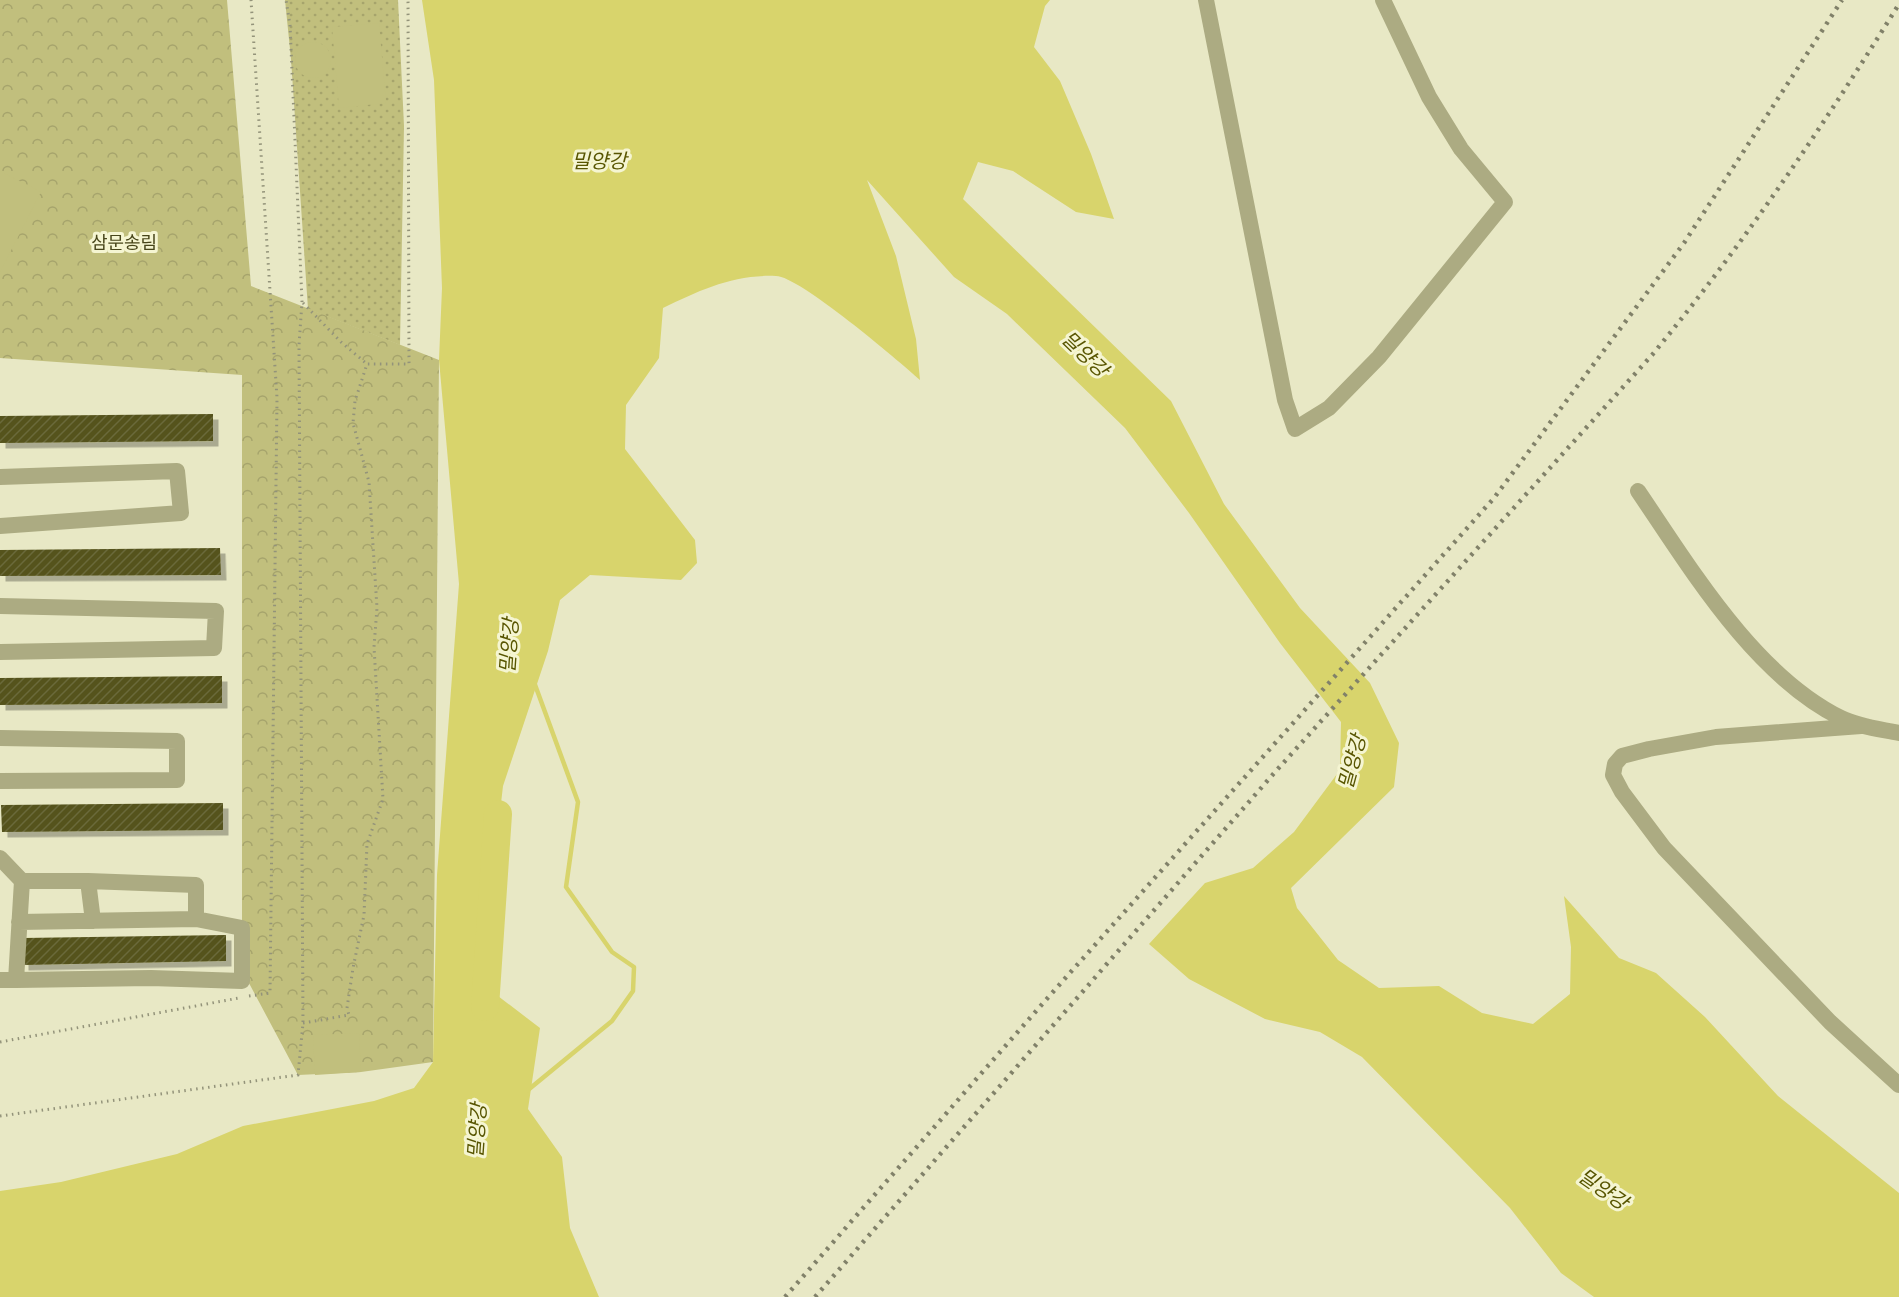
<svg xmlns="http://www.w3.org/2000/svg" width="1899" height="1297" viewBox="0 0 1899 1297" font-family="'Space Grotesk','Noto Sans KR',sans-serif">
<defs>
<pattern id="grass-dots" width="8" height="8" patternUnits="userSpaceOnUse" patternTransform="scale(1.5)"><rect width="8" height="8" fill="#c1bf7d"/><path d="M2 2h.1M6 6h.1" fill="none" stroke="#a6a46c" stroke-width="1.8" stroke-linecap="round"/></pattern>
<pattern id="park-crowns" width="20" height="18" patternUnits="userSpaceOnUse" patternTransform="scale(1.5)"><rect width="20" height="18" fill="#c1bf7d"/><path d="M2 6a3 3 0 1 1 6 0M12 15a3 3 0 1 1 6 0" fill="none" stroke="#a6a46c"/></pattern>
<pattern id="building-hatch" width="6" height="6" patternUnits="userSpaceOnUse" patternTransform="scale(1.5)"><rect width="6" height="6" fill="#55531b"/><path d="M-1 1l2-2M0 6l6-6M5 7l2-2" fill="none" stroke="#6b693b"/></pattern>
<filter id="shadow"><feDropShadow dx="5.5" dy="5.5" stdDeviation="0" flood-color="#0004"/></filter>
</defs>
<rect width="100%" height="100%" fill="#e8e8c5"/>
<path fill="url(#grass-dots)" d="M285 0H398L404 126 400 345 308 309 291 59Z"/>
<path fill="url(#park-crowns)" d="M0 0H227L251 286 439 360 433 1062 361 1072 298 1075 242 970V375L0 358Z"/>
<path fill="#c1bf7d" d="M379 23 386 103 339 108 332 27Z
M295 60a18 18 0 1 1 36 0a18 18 0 1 1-36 0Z
M0 171 41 192 0 272Z
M359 1033 361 1072 315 1075 313 1035Z"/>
<path fill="#d8d46c" d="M422 0H1050L1045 6 1034 47 1060 81 1091 154 1114 219 1076 212 1013 171 978 162 963 199 1171 401 1224 504 1300 608 1370 683 1399 743 1394 787 1291 888 1297 908 1338 960 1379 988 1439 986 1482 1013 1533 1024 1570 994 1571 947 1564 896 1619 958 1656 973 1705 1017 1778 1096 1899 1193V1297H1594L1561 1273 1510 1208 1362 1057 1320 1032 1265 1019 1189 979 1149 944 1205 883 1253 868 1294 832 1340 770 1341 722 1280 643 1189 513 1125 428 1007 314 954 277 867 180 896 256 916 339 920 380C899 361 799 276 776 276 734 274 700 290 663 308L659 358 626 405 625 449 695 540 697 563 681 580 590 575 560 600 548 651 503 786 488 916 485 964 498 996 540 1028 528 1109 562 1157 570 1228 599 1297H0V1191L61 1182 177 1154 243 1126 374 1101 414 1088 433 1062 437 875 459 584 439 360 442 288 434 80Z"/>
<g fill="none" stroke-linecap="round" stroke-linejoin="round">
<path stroke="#d8d46c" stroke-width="4.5" d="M528 1090 612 1021 633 991 634 967 612 952 566 887 578 802 534 682"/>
<path stroke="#d8d46c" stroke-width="28" d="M485 1007 498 814"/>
</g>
<path fill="url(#building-hatch)" filter="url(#shadow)" d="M213 414V441L0 443V416Z
M220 548 221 575 0 576V550Z
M222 676V703L0 705V678Z
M223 803V830L2 832 1 805Z
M226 935V961L23 965V938Z"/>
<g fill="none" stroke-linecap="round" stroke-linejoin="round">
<path stroke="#93937a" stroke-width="3" stroke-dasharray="1.5 4.5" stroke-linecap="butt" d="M303 303 341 342 367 364
M249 996 270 993 277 398 251 0
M303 1023 349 1015 347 1008 353 968 364 915 367 844 383 799 374 647 377 608 369 482 353 423 355 401 367 364H409L408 0
M0 1042 239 998
M0 1116 298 1075 303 1023 299 345 302 302 290 25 286 0"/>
<path stroke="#acab82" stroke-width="16" d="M1206 0 1285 400 1295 429 1329 408 1379 357 1505 202 1461 149 1429 97 1383 0
M0 477 177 471 181 513 0 526
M1638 491C1691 569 1754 675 1841 718 1859 727 1880 729 1899 733
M0 606 216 611 214 648 0 652
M1861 726 1716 737 1649 749 1622 756 1615 764 1613 775 1622 792 1664 848 1830 1022 1899 1085
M0 738 177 741V780L0 781
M0 858 22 881 16 980H0
M22 881H88L93 921
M19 922 196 919
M16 980 151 978 242 981V928L196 919V885L88 881"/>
<path stroke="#818169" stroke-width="4.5" stroke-dasharray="3 6" stroke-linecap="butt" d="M785 1297 1044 1002 1494 498 1684 243 1842 0
M815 1297 1276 771 1652 355C1744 244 1823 126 1899 4"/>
</g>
<g text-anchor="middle" stroke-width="6" stroke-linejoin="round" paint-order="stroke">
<g font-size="18" fill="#47451a" stroke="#f5f5d2">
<text x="124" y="249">삼문송림</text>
</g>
<g font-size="20" font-style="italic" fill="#585501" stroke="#f5f5d2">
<text x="599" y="168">밀양강</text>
<text transform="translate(1085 354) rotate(44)" y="7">밀양강</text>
<text transform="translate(509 646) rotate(-86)" y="7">밀양강</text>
<text transform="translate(1352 762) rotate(-75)" y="7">밀양강</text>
<text transform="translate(477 1131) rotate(-86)" y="7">밀양강</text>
<text transform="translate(1603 1189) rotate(35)" y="7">밀양강</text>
</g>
</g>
</svg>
